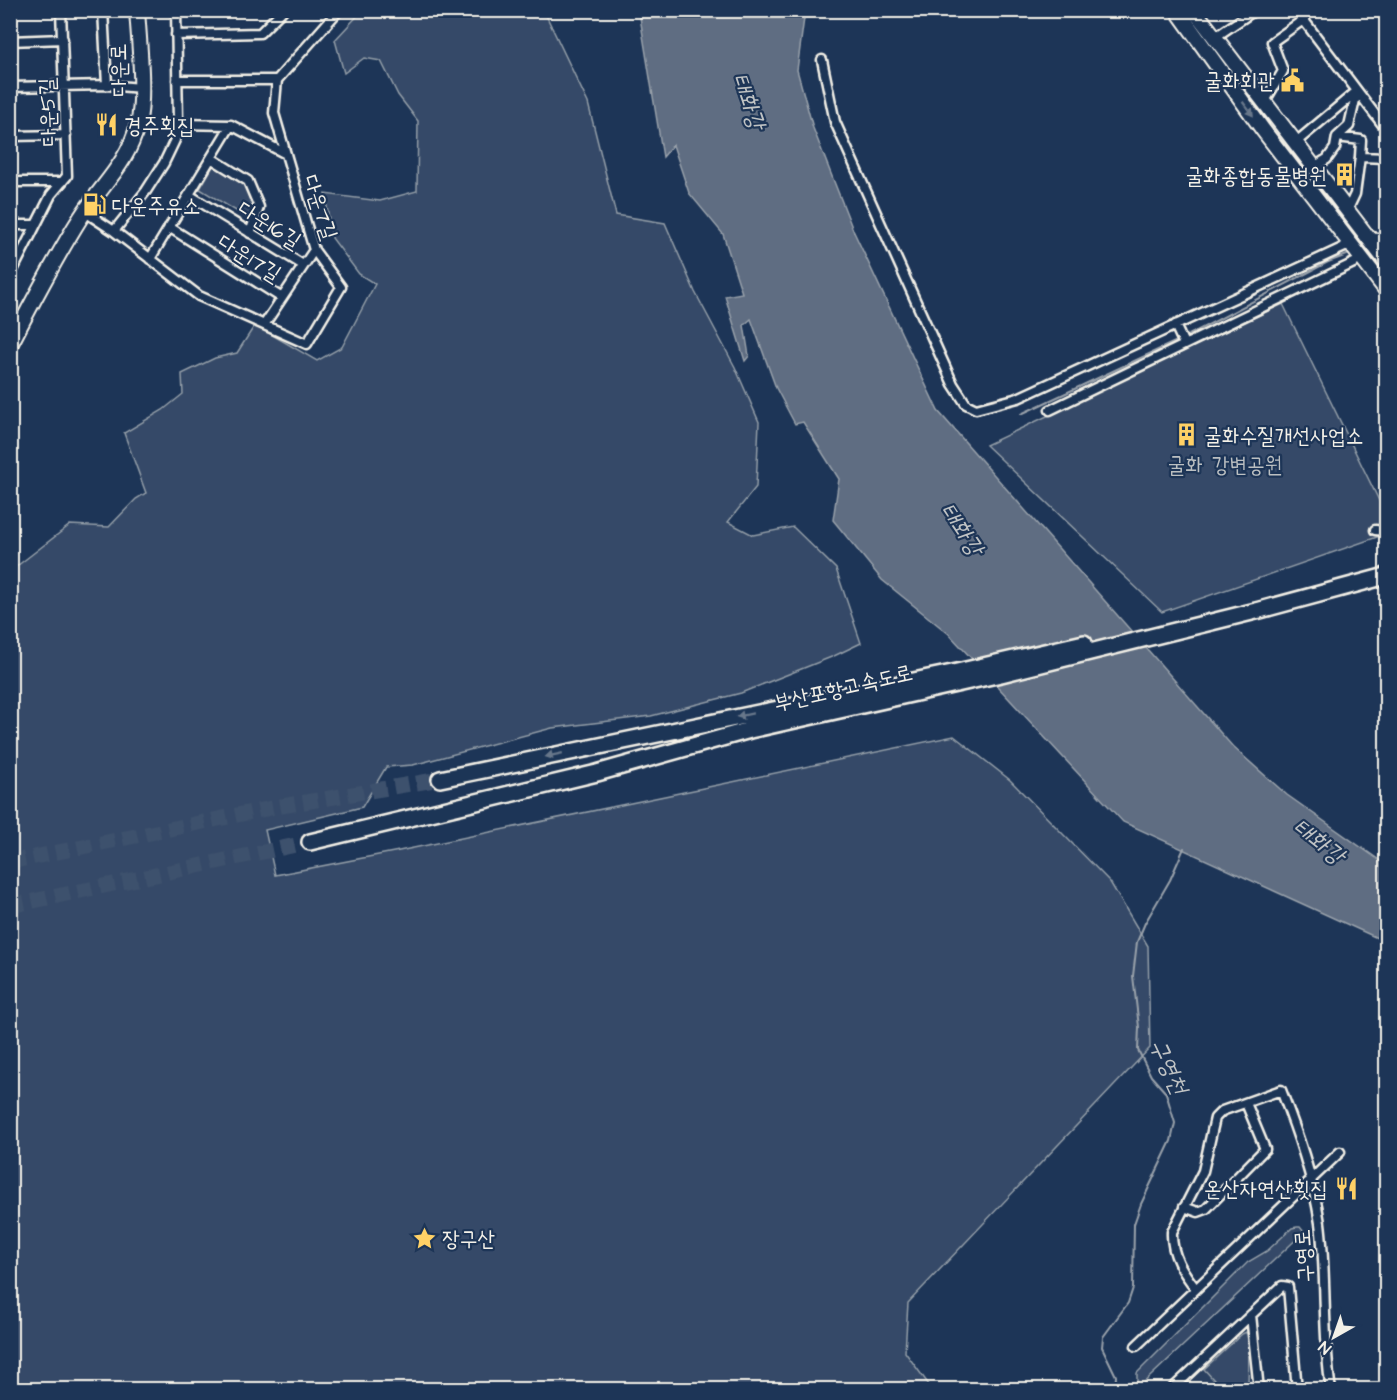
<svg xmlns="http://www.w3.org/2000/svg" width="1397" height="1400" viewBox="0 0 1397 1400" font-family="'Architects Daughter','Poor Story',sans-serif">
<rect width="100%" height="100%" fill="#1d3557"/>
<filter id="ink" filterUnits="userSpaceOnUse"><feTurbulence type="fractalNoise" baseFrequency=".0167" numOctaves="2"/><feDisplacementMap in="SourceGraphic" scale="12" xChannelSelector="R" yChannelSelector="G"/><feConvolveMatrix kernelMatrix="1 2 1 2 8 2 1 2 1" color-interpolation-filters="sRGB"/></filter>
<g filter="url(#ink)">
<path fill="#2a4060" d="M1204 1369 1222 1389 1181 1390Z"/>
<path fill="#354a67" stroke="#949ea8" stroke-width="1.5" d="M362 11H544L588 103 616 215 665 223 695 292 735 367 759 422 756 487 728 522 753 535 793 527 836 569 861 643 834 656 741 693 651 716 552 728 413 765 386 767 362 807 265 830 275 875 399 851 954 736 1010 780 1110 882 1148 946 1150 1048 908 1303 905 1352 932 1389H11L10 576 17 566 70 525 109 527 136 499 146 493 124 433 163 410 183 394 182 374 215 358 237 353 255 325 317 361 342 347 375 284 359 274 332 238 325 194 380 201 417 191 418 121 398 95 381 61 364 58 344 73 335 40Z
M215 163C240 179 254 183 255 216L246 217 200 189Z
M1283 304 1386 515V534L1162 612 986 445Z
M1297 1227H1300L1304 1232 1137 1389V1373L1248 1262 1267 1251 1292 1228Z
M1246 1332 1249 1336 1248 1386 1245 1389H1222L1204 1369 1242 1334Z"/>
<path fill="#5e6d82" stroke="#9aa2ab" stroke-width="1.5" d="M639 11H805L797 70 813 128 853 230 938 411 1233 747 1287 795 1386 865V942L1123 822 949 634 882 580 833 520 839 479 803 422 795 424 776 388 751 319 744 325 749 356 745 361 725 296 742 293 723 234 689 193 673 145 663 157Z"/>
<g fill="none" stroke-linecap="round" stroke-linejoin="round">
<path stroke="#9aa2ab" stroke-width="2" d="M1187 336 1328 262 1347 255
M1021 414 1177 341
M1115 1390 1116 1376 1102 1347 1103 1337 1128 1303 1133 1288 1134 1224 1141 1204 1171 1141 1175 1123 1166 1093 1151 1076 1138 1050 1139 1027 1133 976 1137 942 1145 923 1170 880 1184 848"/>
<path stroke="#3d516d" stroke-width="15" stroke-dasharray="15 8" stroke-linecap="butt" d="M10 862 276 807 440 779
M10 906 310 842"/>
<defs>
<path id="street" d="M103 10 107 85
M1296 10 1386 129
M176 35 260 33 283 10
M1214 38 1255 10
M10 41 63 39
M822 60 835 122 953 384 966 404 976 409 1018 398 1351 244
M177 80H277
M10 87 107 85 141 88
M1264 103 1283 71 1272 42 1303 20
M178 124 231 125 286 154
M10 136 66 135
M1337 137 1361 140 1360 157
M1295 143 1357 91
M211 158 248 181 259 207 250 233
M1314 167 1327 159 1335 148 1337 137 1349 126 1357 91
M10 182H62
M189 195 303 265
M1347 211 1355 194 1360 157 1386 158
M85 212 114 231 199 296 307 344 341 287 314 250 274 113 277 80 339 10
M10 225H35
M169 227 282 298
M114 231 146 191 164 163 175 140 178 121 176 10
M1368 237 1386 239
M150 259 231 125
M10 276 51 195 67 176 61 10
M264 325 314 250
M1175 325 1184 344
M1050 410 1362 259
M1375 530 1386 531
M1184 1207 1198 1212 1206 1209 1265 1149 1246 1103
M1196 1289C1183 1272 1171 1255 1172 1232L1203 1171 1215 1118 1222 1111 1281 1090C1298 1134 1313 1177 1320 1223 1327 1278 1322 1335 1331 1390
M1251 1315 1259 1390
M1136 1346 1340 1152
M1171 1390 1282 1286 1288 1287 1297 1390"/>
<path id="primary" d="M1177 10 1263 130 1386 290
M1194 10 1386 261
M10 345C33 301 55 258 81 217 103 183 127 165 138 124 145 97 139 41 137 10"/>
<path id="highway" d="M440 779 957 672 1084 643
M310 842 597 773 750 730 1001 674 1260 610 1386 576"/>
</defs>
<use href="#street" stroke="#f4f1e8" stroke-width="13"/>
<use href="#primary" stroke="#f4f1e8" stroke-width="18"/>
<use href="#highway" stroke="#f4f1e8" stroke-width="20"/>
<use href="#street" stroke="#1d3557" stroke-width="8"/>
<use href="#primary" stroke="#1d3557" stroke-width="14"/>
<use href="#highway" stroke="#1d3557" stroke-width="15"/>
</g>
<defs><path id="oneway-solid" d="M-6-.8H1V-3.2L6.5 0L1 3.2V.8H-6Z" transform="scale(1.5)"/></defs>
<g fill="#68778a">
<use href="#oneway-solid" transform="translate(1248 109) rotate(53)"/>
<use href="#oneway-solid" transform="translate(745 715) rotate(168)"/>
<use href="#oneway-solid" transform="translate(554 755) rotate(168)"/>
</g>
</g>
<defs>
<symbol id="civic-bare" viewBox="-9 -9 18 18"><path d="M-.6-6.5H3V-4.5H.6V-3L4-1V1h2V6H-6V1h2V-1L-.6-3ZM-1.2 2.5V6h2.4V2.5Z" fill="#ffd166" stroke="#1d3557" stroke-width="2.5" paint-order="stroke"/></symbol>
<symbol id="restaurant-bare" viewBox="-9 -9 18 18"><path d="M-5-6h1v4h1v-4h1v4h1v-4h1v5L-1.5 .5V6h-2V.5L-5-1ZM5-6V6H3V1.5H1.5Q1.5-4 5-6Z" fill="#ffd166" stroke="#1d3557" stroke-width="2.5" paint-order="stroke"/></symbol>
<symbol id="building-bare" viewBox="-9 -9 18 18"><path d="M-4-6H4V6H1V3H-1V6H-4ZM-2.5-4.3h1.7v1.8h-1.7ZM.8-4.3h1.7v1.8H.8ZM-2.5-1h1.7V.8h-1.7ZM.8-1h1.7V.8H.8Z" fill="#ffd166" stroke="#1d3557" stroke-width="2.5" paint-order="stroke"/></symbol>
<symbol id="fuel-bare" viewBox="-9 -9 18 18"><path d="M-5.5-6h7V0h2V4h1.3V-2.5L3-4.5l.8-.8L6-3V5H2.5V1h-1V6h-7ZM-4.2-4.7v3.2H.2V-4.7Z" fill="#ffd166" stroke="#1d3557" stroke-width="2.5" paint-order="stroke"/></symbol>
<symbol id="sight-bare" viewBox="-9 -9 18 18"><path d="M0-6L1.8-2.2L6-1.7L2.9 1.2L3.7 5.4L0 3.3L-3.7 5.4L-2.9 1.2L-6-1.7L-1.8-2.2Z" fill="#ffd166" stroke="#1d3557" stroke-width="2.5" paint-order="stroke"/></symbol>
</defs>
<g fill-rule="evenodd">
<use href="#civic-bare" x="1276" y="64" width="33" height="33"/>
<use href="#restaurant-bare" x="90" y="108" width="33" height="33"/>
<use href="#building-bare" x="1328" y="158" width="33" height="33"/>
<use href="#fuel-bare" x="78" y="188" width="33" height="33"/>
<use href="#building-bare" x="1170" y="418" width="33" height="33"/>
<use href="#restaurant-bare" x="1330" y="1172" width="33" height="33"/>
<use href="#sight-bare" x="408" y="1222" width="33" height="33"/>
</g>
<g text-anchor="middle" stroke-width="4.5" stroke-linejoin="round" paint-order="stroke">
<g font-size="22" fill="#f4f1e8" stroke="#1d3557">
<text transform="translate(118 70) rotate(-91)" y="8">다운로</text>
<text transform="translate(47 112) rotate(-92)" y="8">다운5길</text>
<text transform="translate(321 207) rotate(72)" y="8">다운7길</text>
<text transform="translate(270 224) rotate(32)" y="8">다운16길</text>
<text transform="translate(250 257) rotate(32)" y="8">다운17길</text>
<text transform="translate(843 687) rotate(-13)" y="8">부산포항고속도로</text>
<text transform="translate(1303 1256) rotate(-94)" y="8">구영로</text>
</g>
<g font-size="22" fill="#f4f1e8" stroke="#1d3557" text-anchor="start">
<text x="1275" y="88" text-anchor="end">굴화회관</text>
<text x="124" y="133">경주횟집</text>
<text x="1327" y="183" text-anchor="end">굴화종합동물병원</text>
<text x="112" y="213">다운주유소</text>
<text x="1204" y="443">굴화수질개선사업소</text>
<text x="1328" y="1196" text-anchor="end">온산자연산횟집</text>
<text x="442" y="1246">장구산</text>
</g>
<g font-size="22" fill="#bbbfc1" stroke="#1d3557">
<text x="1225" y="472">굴화 강변공원</text>
</g>
<g font-size="24" font-style="italic" fill="#c0c3c4" stroke="#1d3557">
<text transform="translate(749 101) rotate(71)" y="8">태화강</text>
<text transform="translate(962 529) rotate(56)" y="8">태화강</text>
<text transform="translate(1319 841) rotate(38)" y="8">태화강</text>
<text transform="translate(1169 1066) rotate(65)" y="8">구영천</text>
</g>
</g>
<rect width="1397" height="1400" fill="none" stroke="#1d3557" stroke-width="36"/>
<rect x="18" y="18" width="1361" height="1364" fill="none" stroke="#f4f1e8" stroke-width="2" filter="url(#ink)"/>
<g transform="translate(1334 1337) rotate(220)" stroke="#1d3557" stroke-width="4.5" paint-order="stroke">
<path d="M0-4.5L10 22L0 15L-10 22Z" fill="#f4f1e8"/>
<text y="-9" font-size="16" font-weight="bold" text-anchor="middle" fill="#f4f1e8">N</text>
</g>
</svg>
